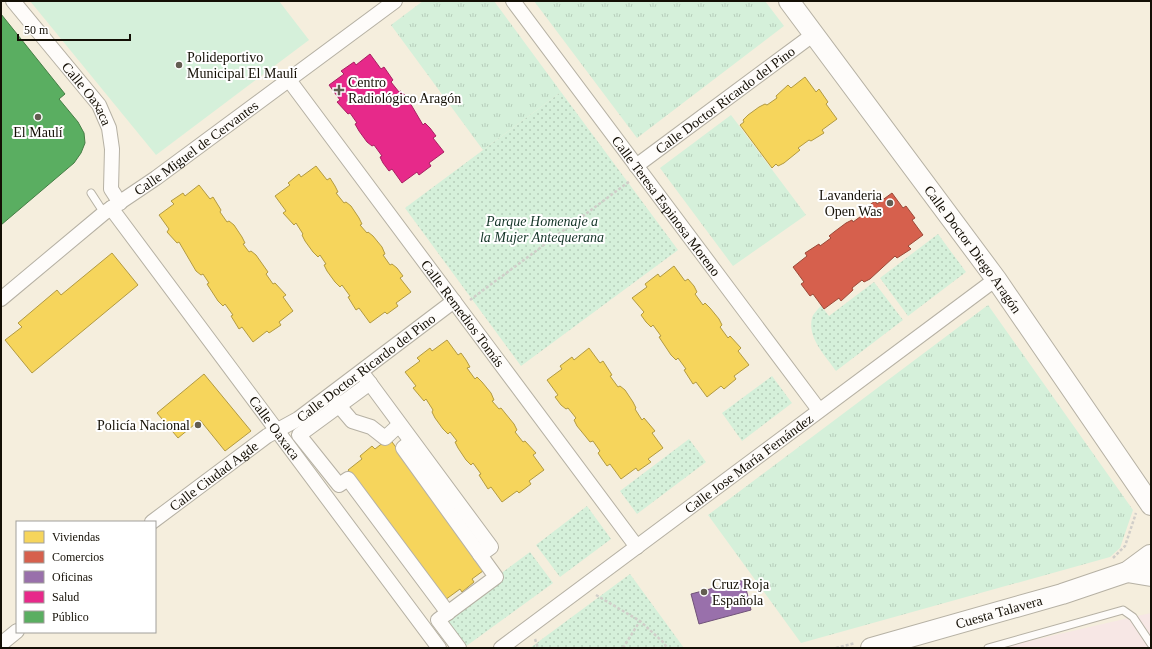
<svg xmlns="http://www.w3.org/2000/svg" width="1152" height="649" viewBox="0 0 1152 649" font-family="'Times New Roman',serif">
<defs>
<pattern id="grass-tufts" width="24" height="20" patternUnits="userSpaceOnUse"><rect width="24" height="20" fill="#d5f0da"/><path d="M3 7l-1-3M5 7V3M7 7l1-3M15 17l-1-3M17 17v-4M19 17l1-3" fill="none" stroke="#b6cdba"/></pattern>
<pattern id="park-dots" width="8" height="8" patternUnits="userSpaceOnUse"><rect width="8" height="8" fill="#d5f0da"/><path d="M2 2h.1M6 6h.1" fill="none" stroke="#b6cdba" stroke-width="1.8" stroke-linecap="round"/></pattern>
</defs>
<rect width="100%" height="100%" fill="#f5eedd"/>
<path fill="#f7e7e5" d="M1151 613V648H999L1133 617Z"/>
<path fill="url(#grass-tufts)" d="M423 1H494L561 92 483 150 391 25Z
M534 1H765L784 26 637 138Z
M731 115 806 215 733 266 660 168Z
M988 305 1133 510 1120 548 1110 557 801 643 708 515Z"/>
<path fill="url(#park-dots)" d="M561 92 678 250 521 366 405 208Z
M938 234 966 272 908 316 880 278Z
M874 282 903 320 836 371C826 356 807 338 812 318 813 314 818 309 821 306L829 316Z
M772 376 792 403 742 441 722 413Z
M689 439 706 462 637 514 620 491Z
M587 506 611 539 560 577 536 545Z
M530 552 553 583 465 647 442 617Z
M630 574 684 648H530Z"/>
<path fill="#d5f0da" d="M30 1H279L309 40 156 155Z"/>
<path fill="#f6d55c" stroke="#b29a42" d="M805 77 816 92 819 89 828 102 826 104 837 119 822 130 824 133 811 141 809 140 798 148 800 150 784 163 778 166 776 164 772 168 740 125 744 122 743 120 748 115 759 107 765 104 767 105 777 98 776 96 788 85 791 88Z
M316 166 327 180 330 178 335 186 338 192 336 193 344 203 346 202 351 206 359 218 362 224 360 225 367 233 368 232 373 236 382 247 385 254 383 255 390 265 392 264 397 268 403 276 400 278 411 292 396 303 398 306 387 314 385 312 370 323 359 308 356 310 348 297 350 296 342 285 340 287 335 282 327 271 324 265 326 264 320 255 318 257 313 252 305 241 302 235 303 234 296 223 294 225 283 213 286 211 275 196 290 185 288 183 299 174 301 177Z
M199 185 210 199 213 197 221 210 220 212 227 222 229 221 234 225 242 237 245 243 243 244 249 252 251 251 256 255 268 272 266 274 273 284 275 283 286 295 283 297 293 311 279 322 281 325 269 333 267 331 253 342 242 327 239 329 231 316 233 315 225 304 223 306 218 301 207 284 209 283 203 274 201 275 196 271 179 242 177 243 167 232 169 229 159 215 174 204 171 201 183 193 185 196Z
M112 253 138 285 32 373 5 340 22 327 18 323 57 290 61 295Z
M674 266 685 281 688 279 694 286 697 292 695 294 703 305 705 303 710 308 719 319 722 325 720 327 728 338 730 336 741 348 738 351 749 365 734 376 736 379 724 389 721 386 707 397 696 382 693 384 684 370 686 369 678 358 676 360 671 355 659 337 661 336 653 325 651 327 646 322 641 315 644 312 632 298 647 287 645 284 658 274 660 277Z
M447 340 458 355 461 353 466 360 470 367 467 368 475 379 477 377 482 382 491 393 494 400 492 401 499 409 501 408 505 413 514 424 517 430 515 432 523 442 525 441 536 453 533 455 544 470 529 481 531 484 519 493 517 491 502 502 491 487 488 489 479 475 481 474 473 463 471 465 466 460 458 448 455 442 457 441 450 432 448 434 443 429 435 418 432 412 433 410 426 399 424 401 413 388 416 386 405 372 420 361 417 358 430 348 432 351Z
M589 348 600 363 603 361 612 375 610 376 618 387 620 386 625 390 633 402 636 408 635 409 642 420 644 418 655 431 652 433 663 448 648 459 651 462 638 471 636 468 621 479 610 464 607 466 602 459 598 453 600 451 593 441 590 442 586 437 577 426 574 420 576 418 568 408 566 409 561 405 555 397 558 395 547 380 562 369 560 366 572 357 574 360Z
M204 374 251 431 225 451 200 420 178 438 157 413Z
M389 438 487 568 472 579 474 582 462 592 460 589 445 600 348 470 362 459 360 456 372 446 375 449Z"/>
<path fill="#d6604d" stroke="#9c4837" d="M892 193 903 208 906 206 915 218 912 220 923 235 908 246 911 249 897 258 895 256 870 279 864 282 862 280 852 288 853 290 841 301 839 298 824 309 813 294 810 296 801 284 804 282 793 267 807 256 805 253 819 244 820 246 831 238 829 236 834 232 846 223 852 220 853 222 864 214 863 212 867 207 875 201 877 204Z"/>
<path fill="#9970ab" stroke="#715379" d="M744 580 751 610 699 624 691 594Z"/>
<path fill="#e7298a" stroke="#a82162" d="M370 54 381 69 384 67 393 80 391 82 399 92 401 91 406 96 423 125 425 123 430 128 436 136 433 138 444 152 429 163 431 166 419 175 417 172 402 183 392 169 389 171 383 163 380 157 382 156 374 145 372 146 367 142 359 131 355 124 357 123 350 113 348 114 337 102 340 100 329 85 344 74 341 71 354 62 356 65Z"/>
<path fill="#5aae61" stroke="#457e45" d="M1 14 65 94 59 99 78 122 84 133 85 143 81 153 74 163 1 225Z"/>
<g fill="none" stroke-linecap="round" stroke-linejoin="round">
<defs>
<path id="lane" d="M91 193 104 213
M988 648 1123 610 1133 617 1151 644"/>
<g id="street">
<path id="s1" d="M13 1 99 105 109 128 112 149 111 189 120 203"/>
<path id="s2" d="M513 1 819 410"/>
<path id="s3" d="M289 80 637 547"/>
<path id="s4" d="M636 166 814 34"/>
<path id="s5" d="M111 208 439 648"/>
<path id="s6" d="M1 299 104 213 156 178 395 1"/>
<path d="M366 378 491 547 480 555"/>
<path d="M370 383 299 435 339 485 348 479 448 613"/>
<path d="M335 401 352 421 371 427 385 438 399 425 411 441 403 448 496 577 438 620 459 648"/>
<path id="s7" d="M152 522 267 436 298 419 454 301"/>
<path d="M1 644 17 631"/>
<path id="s8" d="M501 648 996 279"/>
</g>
<g id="secondary">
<path id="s9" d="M789 1 996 279 1151 505"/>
<path d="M1127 572 1151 576"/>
<path id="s10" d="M871 648 1062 594 1127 572 1150 555"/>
</g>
</defs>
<use href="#lane" stroke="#b6b1a4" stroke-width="9"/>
<use href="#street" stroke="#b6b1a4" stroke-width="16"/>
<use href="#secondary" stroke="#b6b1a4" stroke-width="22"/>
<path stroke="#d0cec9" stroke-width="2.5" stroke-dasharray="3 2" stroke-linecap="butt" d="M470 300 630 181
M1113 558 1125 546 1136 513
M596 595 640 621 664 643 667 648
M535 639 538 648
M623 648 640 621
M836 648 855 643"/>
<use href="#lane" stroke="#fefcfa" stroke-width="7"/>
<use href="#street" stroke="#fefcfa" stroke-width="14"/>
<use href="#secondary" stroke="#fefcfa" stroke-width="20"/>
</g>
<g fill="#635d51" stroke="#fff" stroke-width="1.5">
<circle cx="179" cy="65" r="4"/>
<path d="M337 84h4v4h4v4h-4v4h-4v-4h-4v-4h4z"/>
<circle cx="38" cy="117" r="4"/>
<circle cx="890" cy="203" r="4"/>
<circle cx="198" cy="425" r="4"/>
<circle cx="704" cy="592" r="4"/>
</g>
<g text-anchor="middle" stroke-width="4" stroke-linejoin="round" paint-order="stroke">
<g font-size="14" fill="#140f05" stroke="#fff" text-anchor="start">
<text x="187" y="62">Polideportivo<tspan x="187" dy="16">Municipal El Maulí</tspan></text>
<text x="348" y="87">Centro<tspan x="348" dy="16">Radiológico Aragón</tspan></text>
<text x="38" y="137" text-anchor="middle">El Maulí</text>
<text x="882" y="200" text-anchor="end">Lavanderia<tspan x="882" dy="16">Open Was</tspan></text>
<text x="190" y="430" text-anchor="end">Policía Nacional</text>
<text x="712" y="589">Cruz Roja<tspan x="712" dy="16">Española</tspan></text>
</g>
<g font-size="14" fill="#140f05" stroke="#fff">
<text dy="5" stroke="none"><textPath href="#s1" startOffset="119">Calle Oaxaca</textPath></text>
<text dy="5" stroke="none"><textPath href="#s4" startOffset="111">Calle Doctor Ricardo del Pino</textPath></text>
<text dy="5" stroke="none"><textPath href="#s6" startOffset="247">Calle Miguel de Cervantes</textPath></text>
<text dy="5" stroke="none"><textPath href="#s2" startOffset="256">Calle Teresa Espinosa Moreno</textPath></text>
<text dy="5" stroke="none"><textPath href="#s9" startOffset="309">Calle Doctor Diego Aragón</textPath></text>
<text dy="5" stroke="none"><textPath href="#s3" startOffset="291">Calle Remedios Tomás</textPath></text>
<text dy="5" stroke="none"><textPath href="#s7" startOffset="264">Calle Doctor Ricardo del Pino</textPath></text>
<text dy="5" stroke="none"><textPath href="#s5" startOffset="274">Calle Oaxaca</textPath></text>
<text dy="5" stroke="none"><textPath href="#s8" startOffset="309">Calle Jose María Fernández</textPath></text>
<text dy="5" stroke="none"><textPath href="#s7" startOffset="77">Calle Ciudad Agde</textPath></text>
<text dy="5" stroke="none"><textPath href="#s10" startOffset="133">Cuesta Talavera</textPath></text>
</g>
<g font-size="14" font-style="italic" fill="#133427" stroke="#fff">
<text x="542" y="226">Parque Homenaje a<tspan x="542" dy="16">la Mujer Antequerana</tspan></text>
</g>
</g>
<rect width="1152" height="649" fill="none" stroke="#140f05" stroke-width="4"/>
<rect x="16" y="521" width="140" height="112" fill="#ffffff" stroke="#a19f9b"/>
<rect x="24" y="531" width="20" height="12" fill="#f6d55c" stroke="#a19f9b"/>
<text x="52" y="541" font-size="12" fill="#140f05">Viviendas</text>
<rect x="24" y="551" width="20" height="12" fill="#d6604d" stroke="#a19f9b"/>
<text x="52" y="561" font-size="12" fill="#140f05">Comercios</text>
<rect x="24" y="571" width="20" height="12" fill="#9970ab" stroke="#a19f9b"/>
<text x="52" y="581" font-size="12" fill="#140f05">Oficinas</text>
<rect x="24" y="591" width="20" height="12" fill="#e7298a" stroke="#a19f9b"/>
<text x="52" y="601" font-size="12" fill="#140f05">Salud</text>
<rect x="24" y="611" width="20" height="12" fill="#5aae61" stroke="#a19f9b"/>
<text x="52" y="621" font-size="12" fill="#140f05">Público</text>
<path d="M18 34v6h112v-6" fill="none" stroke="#140f05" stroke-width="2"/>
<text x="24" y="34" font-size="12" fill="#140f05" stroke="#ffffff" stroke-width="3" paint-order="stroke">50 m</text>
</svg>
